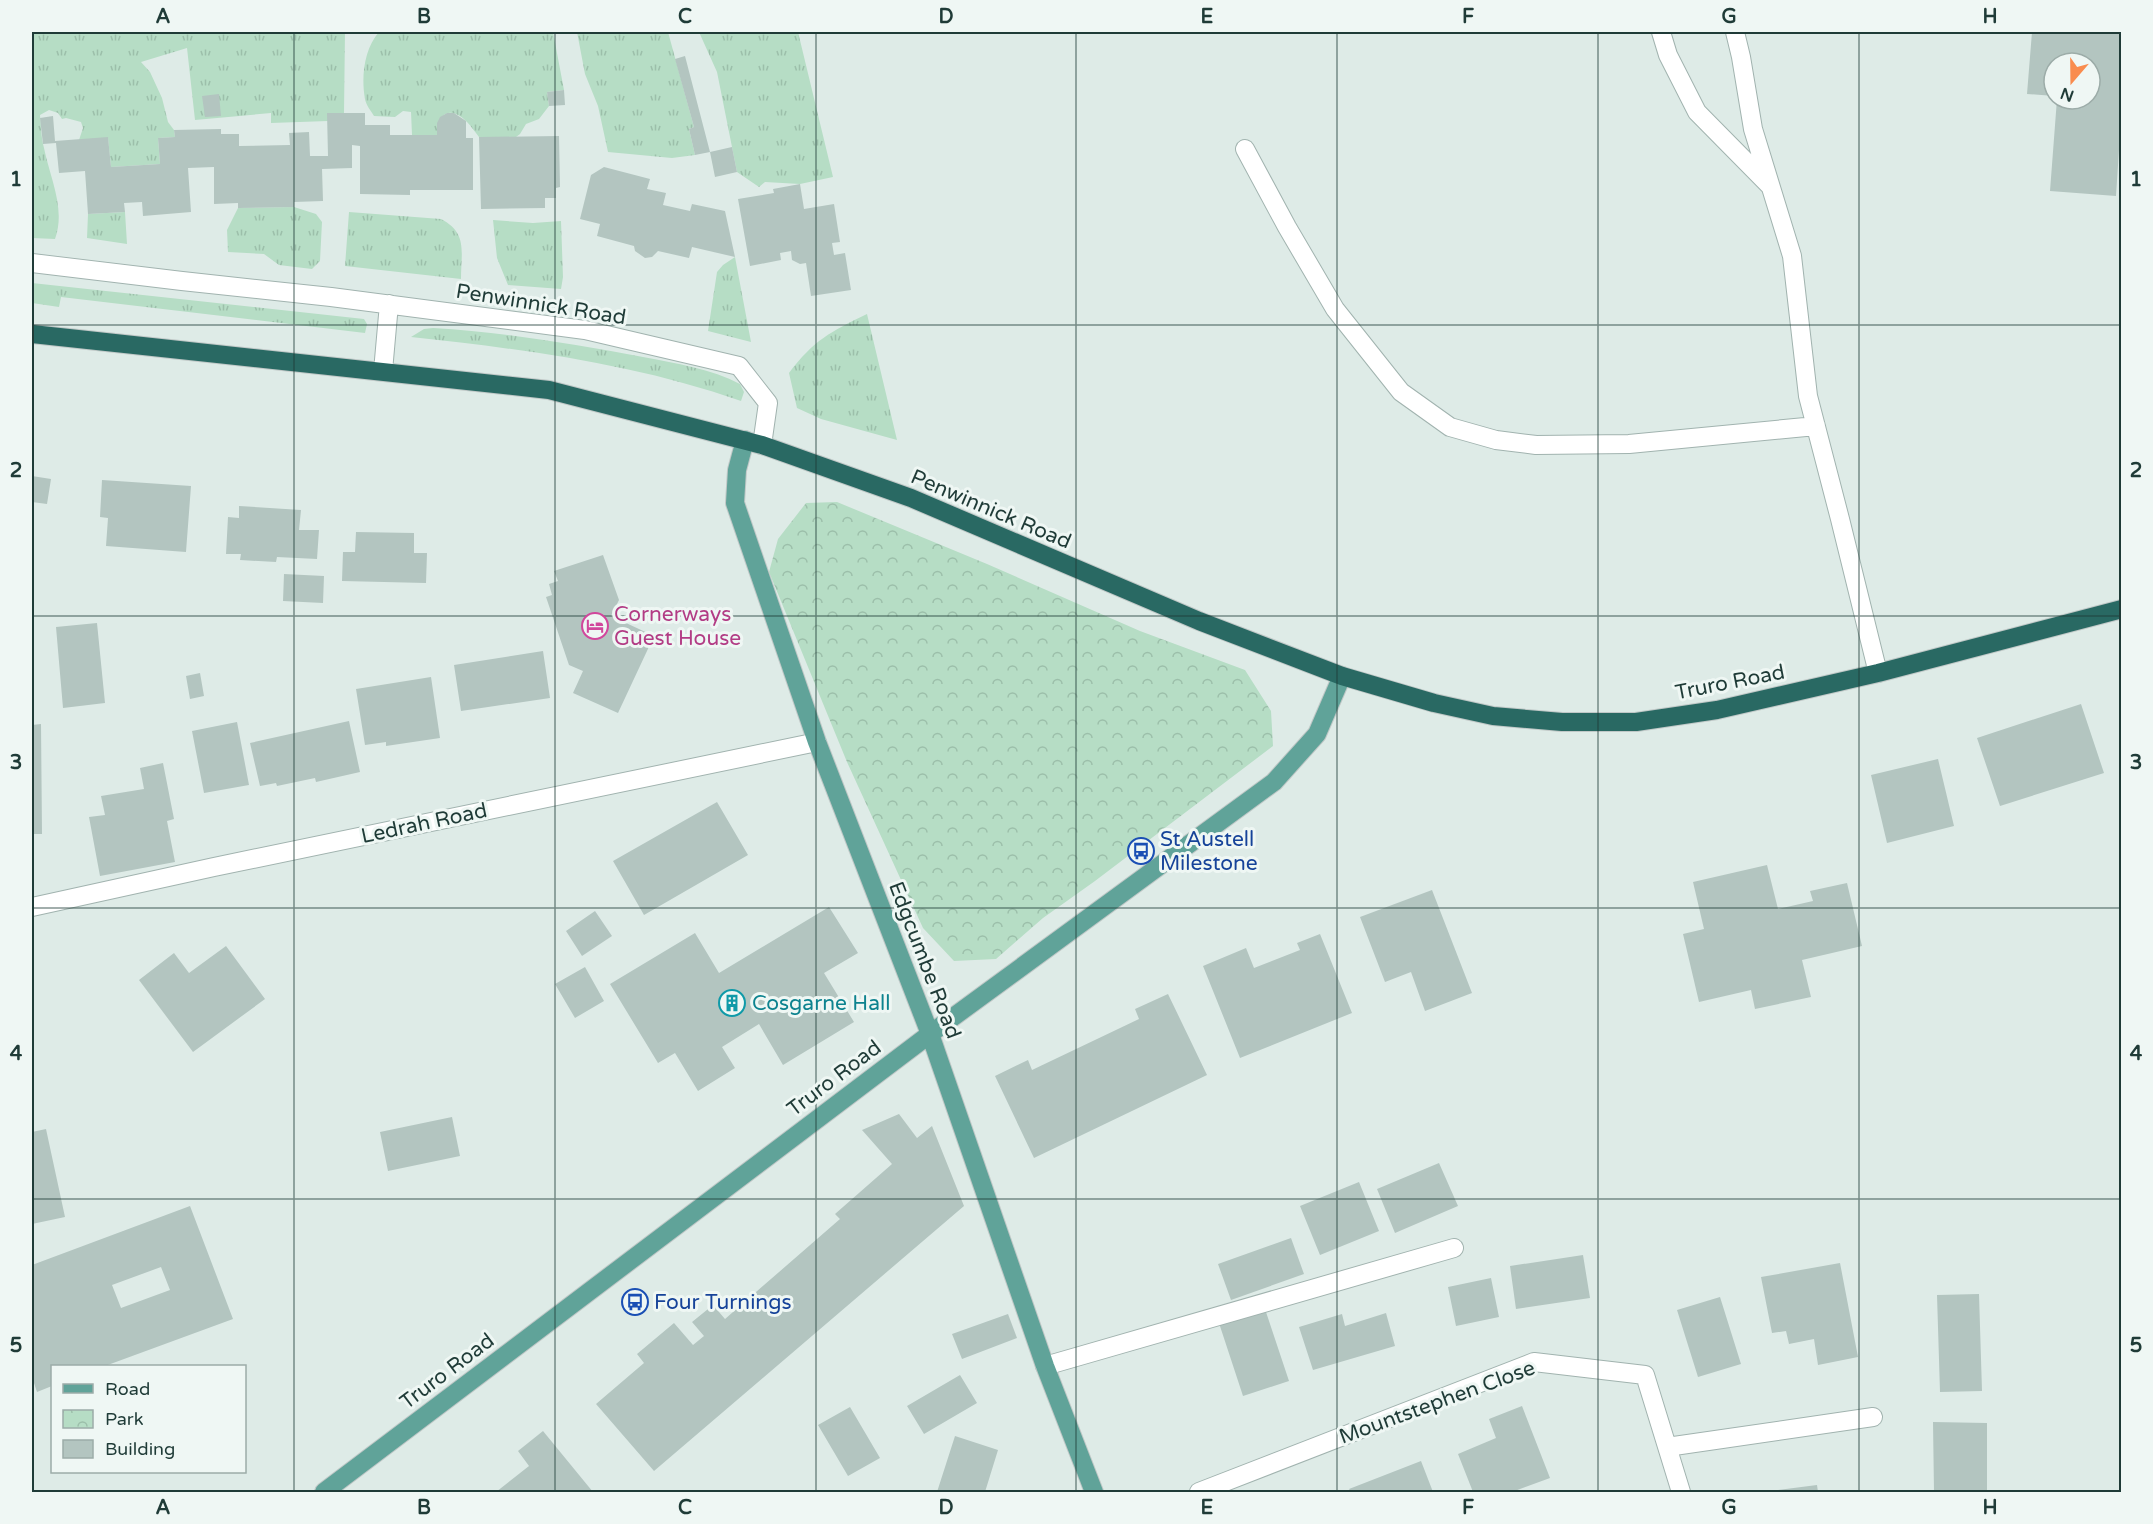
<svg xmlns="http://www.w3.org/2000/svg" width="2153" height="1524" viewBox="0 0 2153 1524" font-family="'Varela Round',sans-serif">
<defs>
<pattern id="grass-tufts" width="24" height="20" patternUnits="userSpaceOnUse" patternTransform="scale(1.5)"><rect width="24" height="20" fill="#b6ddc5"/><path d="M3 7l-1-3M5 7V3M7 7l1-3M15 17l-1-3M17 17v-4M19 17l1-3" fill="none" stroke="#9cbfaa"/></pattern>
<pattern id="park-crowns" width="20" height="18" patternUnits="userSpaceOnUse" patternTransform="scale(1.5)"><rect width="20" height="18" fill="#b6ddc5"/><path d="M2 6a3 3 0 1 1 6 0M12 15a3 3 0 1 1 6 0" fill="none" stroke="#9cbfaa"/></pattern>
</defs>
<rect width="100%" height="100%" fill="#deebe7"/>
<path fill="url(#grass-tufts)" d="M32 32H345L344 113 328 121 271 123V113L195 120 187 48 141 62 150 72 162 98 168 122 174 130 175 137 158 138 160 164 111 167 108 138 79 140 83 128 81 122 66 118 62 119 58 113 49 110 40 115C41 125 41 137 44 148 50 178 66 209 55 239L32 238Z
M379 32H553L564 90 547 92 549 106 539 119 526 124 520 134 516 137H479C475 132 471 126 467 122 450 105 437 113 437 135H412L411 112 403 111 395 117 374 116C371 111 366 105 365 99 361 77 364 49 379 32Z
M577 32H668L694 127 689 129 695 155 672 158 608 152 598 106 585 74Z
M699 32H798L833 177 800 184 765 182 759 187 737 172 717 72Z
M294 207 316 214 322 222 320 261 312 269 279 265 264 254 228 252 227 230 238 208Z
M125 212 127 244 87 238 88 214Z
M349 212 441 219C468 233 461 252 461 279L345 266Z
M493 220 533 223 561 221 563 277 561 289 508 285 497 258Z
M735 257 751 342 708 331 717 272 723 265Z
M32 283 364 319 367 324 365 333 61 297 59 307 32 303Z
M867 314 897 440 821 419 797 408 789 373C814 340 830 332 867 314Z
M433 328C504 332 574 344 643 357 675 363 712 369 740 384L744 392 741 401C635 364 523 349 411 337L424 329Z"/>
<path fill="url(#park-crowns)" d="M837 502 987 564 1140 631 1245 670 1271 711 1273 746 1095 881 1043 918 996 959 954 961 923 928 847 762 769 572 778 539 806 503Z"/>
<path fill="#b3c5c0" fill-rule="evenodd" d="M2032 32H2121V119L2116 196 2050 191 2057 99H2090V63H2054V96L2027 94Z
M685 56 710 152 732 147 737 172 715 177 710 152 695 155 689 129 694 127 675 59Z
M564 90 565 105 549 106 547 92Z
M219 94 221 116 205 117 202 96Z
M327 113H365V125H390V135H437V123L440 117 447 113H454L466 121V138H473V190H410V195L360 194V146L352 145V168L322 169 323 201 294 202V207L238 208V203L214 204V167L188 168 191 212 143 216 142 202 124 203 125 212 88 214 85 171 59 173 56 143 43 144 40 118 53 116 55 141 108 137 111 167 160 164 158 138 175 137 174 130 221 129V134H239V146L290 145 289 133 309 132 310 156H328Z
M559 136 560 187 556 188V198H545V208L481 209 479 137Z
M604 167 650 179 647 189 666 193 663 205 690 211 692 204 725 211 735 257 692 247 689 258 658 251 652 257 645 258 635 251 634 246 597 236 600 224 580 219 591 175Z
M800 184 804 209 834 204 840 242 832 243 834 255 845 253 851 290 811 296 806 263 800 264 792 260 791 251 780 253 781 260 750 266 738 199 774 193 773 189Z
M32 476 51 479 47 504 32 502Z
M102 480 191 486 186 552 106 546 108 518 100 517Z
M239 506 301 510 299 530H319L317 559 277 557 276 562 240 560 241 554H226L228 517 239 518Z
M356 532 414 533V553H427L426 583 342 581 343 552H355Z
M603 555 619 600 611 616 654 636 618 713 573 693 583 671 569 665 546 597 552 595 549 584 558 581 554 571Z
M284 574 324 576 323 603 283 601Z
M97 623 105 703 63 708 56 627Z
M543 651 550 698 461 711 454 665Z
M200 673 204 696 190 699 186 676Z
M431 677 440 738 386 746V742L365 745 356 689Z
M2081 704 2104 773 2000 806 1977 738Z
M349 721 360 772 316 782 315 778 277 786 276 783 260 786 250 743Z
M237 722 249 785 204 793 192 731Z
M41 724 42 834H32V725Z
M1938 759 1954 826 1887 843 1871 775Z
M163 763 174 819 167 821 175 862 100 876 89 817 105 815 101 796 144 789 140 768Z
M717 802 748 855 644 915 613 861Z
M1767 865 1778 909 1813 901 1810 891 1847 883 1862 946 1802 960 1811 997 1755 1009 1751 990 1699 1002 1683 934 1704 929 1693 882Z
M1432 890 1472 993 1425 1011 1411 972 1385 982 1360 917Z
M829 907 858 953 824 973 854 1022 783 1065 759 1024 722 1047 735 1068 698 1091 675 1053 658 1063 610 984 695 933 719 973Z
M595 911 612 936 582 956 566 931Z
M1320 934 1352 1013 1240 1058 1203 966 1246 948 1254 968 1300 950 1297 943Z
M226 946 265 999 193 1052 139 980 174 953 189 973Z
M585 967 604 1001 575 1018 555 984Z
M1168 994 1207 1075 1034 1158 995 1076 1028 1060 1032 1070 1139 1019 1135 1009Z
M899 1114 917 1138 932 1126 964 1206 654 1471 596 1404 644 1363 637 1354 674 1323 693 1345 704 1336 692 1322 713 1305 725 1319 840 1219 835 1214 892 1164 862 1130Z
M452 1117 460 1156 388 1171 380 1132Z
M46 1129 65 1217 32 1224V1132Z
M1439 1163 1458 1206 1395 1233 1377 1189Z
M1359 1182 1379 1231 1320 1255 1300 1206Z
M190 1206 233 1319 105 1366H52V1386L37 1392 32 1377V1265ZM161 1267 170 1290 121 1308 112 1285Z
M1291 1238 1304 1274 1231 1300 1218 1264Z
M1583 1255 1590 1298 1516 1309 1510 1266Z
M1840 1263 1858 1357 1818 1365 1814 1339 1789 1344 1786 1331 1772 1333 1761 1277Z
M1491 1278 1499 1317 1456 1326 1448 1287Z
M1979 1294 1982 1391 1940 1392 1937 1295Z
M1720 1297 1741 1364 1698 1377 1677 1310Z
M1263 1303 1289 1381 1243 1396 1217 1317Z
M1386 1313 1395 1346 1313 1370 1299 1327 1342 1314 1345 1326Z
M1008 1314 1017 1338 962 1359 952 1334Z
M960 1375 977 1403 924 1434 907 1406Z
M1522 1406 1550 1478 1512 1492H1473L1458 1454 1496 1438 1489 1419Z
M850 1407 880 1458 848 1476 818 1425Z
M1933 1422 1987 1423V1492H1934Z
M543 1431 593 1492H496L529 1466 518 1451Z
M955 1436 998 1450 985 1492H937Z
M1421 1461 1433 1492H1351L1349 1489Z
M1817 1485 1818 1492H1771V1491Z"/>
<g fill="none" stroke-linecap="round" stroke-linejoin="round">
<defs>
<path id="minor" d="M1661 32 1668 55 1697 112 1770 186
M1735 32 1741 57 1753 129 1792 256 1808 396 1840 519 1878 673
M1245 149 1287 227 1335 309 1401 392 1450 427 1496 440 1536 445 1629 444 1816 426
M32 263 182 281 331 297 585 330 739 366 768 403 762 445
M383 371 389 304
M32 907 214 867 817 742
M1045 1366 1454 1248
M1667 1447 1873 1417
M1199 1492 1534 1362 1645 1375 1681 1492"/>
<path id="major" d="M745 440 737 470 735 503 817 742 930 1034 1045 1366 1094 1492
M324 1492 930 1034 1274 782 1317 734 1342 676"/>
<path id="highway" d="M32 334 549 390 762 445 911 498 1199 621 1342 676 1434 703 1493 716 1562 722H1636L1717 710 1878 673 2122 609"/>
</defs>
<use href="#minor" stroke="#a1b3af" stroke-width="20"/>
<use href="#major" stroke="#c0c8c7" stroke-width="20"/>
<use href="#highway" stroke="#c0c8c7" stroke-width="20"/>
<use href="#minor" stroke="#fff" stroke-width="18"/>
<use href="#major" stroke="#60a399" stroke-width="18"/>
<use href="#highway" stroke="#296963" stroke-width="18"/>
</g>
<path fill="none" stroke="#1f3b37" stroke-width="1.5" stroke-opacity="0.55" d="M294 32V1492M555 32V1492M816 32V1492M1076 32V1492M1337 32V1492M1598 32V1492M1859 32V1492M32 325H2122M32 616H2122M32 908H2122M32 1199H2122"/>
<defs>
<symbol id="hotel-ring" viewBox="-11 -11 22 22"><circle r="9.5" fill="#eff7f4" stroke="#d1479c" stroke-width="1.5"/><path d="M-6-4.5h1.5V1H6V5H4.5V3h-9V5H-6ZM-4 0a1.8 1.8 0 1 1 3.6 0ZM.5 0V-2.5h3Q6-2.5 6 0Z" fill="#d1479c"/></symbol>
<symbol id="bus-ring" viewBox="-11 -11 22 22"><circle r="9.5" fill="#eff7f4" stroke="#1a4fb4" stroke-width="1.5"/><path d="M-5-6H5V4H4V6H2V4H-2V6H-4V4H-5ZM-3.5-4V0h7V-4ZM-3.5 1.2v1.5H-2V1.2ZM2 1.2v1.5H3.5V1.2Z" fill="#1a4fb4"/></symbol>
<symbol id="building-ring" viewBox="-11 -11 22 22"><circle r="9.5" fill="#eff7f4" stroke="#0f9aa8" stroke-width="1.5"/><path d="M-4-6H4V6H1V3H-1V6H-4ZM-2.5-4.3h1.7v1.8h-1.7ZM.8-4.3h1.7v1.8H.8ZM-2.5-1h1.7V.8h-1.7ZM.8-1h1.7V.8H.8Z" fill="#0f9aa8"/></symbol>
</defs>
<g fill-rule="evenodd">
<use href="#hotel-ring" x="580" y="611" width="30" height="30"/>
<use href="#bus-ring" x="1126" y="836" width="30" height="30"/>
<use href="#building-ring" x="717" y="988" width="30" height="30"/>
<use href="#bus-ring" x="620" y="1287" width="30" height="30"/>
</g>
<g text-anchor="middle" stroke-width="6" stroke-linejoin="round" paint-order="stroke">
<g font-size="21" fill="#1f3b37" stroke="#eff7f4">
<text transform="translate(541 304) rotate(9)" y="7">Penwinnick Road</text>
<text transform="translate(991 509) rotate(23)" y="7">Penwinnick Road</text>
<text transform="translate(1730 682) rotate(-11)" y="7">Truro Road</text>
<text transform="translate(424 823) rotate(-12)" y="7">Ledrah Road</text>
<text transform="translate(925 960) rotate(69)" y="7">Edgcumbe Road</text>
<text transform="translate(834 1078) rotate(-37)" y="7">Truro Road</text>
<text transform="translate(447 1371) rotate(-37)" y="7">Truro Road</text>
<text transform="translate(1437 1402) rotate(-20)" y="7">Mountstephen Close</text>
</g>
<g font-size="21" fill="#b23c85" stroke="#eff7f4" text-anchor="start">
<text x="614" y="621">Cornerways<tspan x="614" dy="24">Guest House</tspan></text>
</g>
<g font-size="21" fill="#164399" stroke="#eff7f4" text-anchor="start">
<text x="1160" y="846">St Austell<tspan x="1160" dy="24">Milestone</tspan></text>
<text x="654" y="1309">Four Turnings</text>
</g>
<g font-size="21" fill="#0d838f" stroke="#eff7f4" text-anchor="start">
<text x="752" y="1010">Cosgarne Hall</text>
</g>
</g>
<rect width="2153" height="1524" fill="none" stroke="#eff7f4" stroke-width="66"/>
<rect x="51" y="1365" width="195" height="108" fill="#eff7f4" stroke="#9caca8" stroke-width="1.5"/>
<rect x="63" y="1384" width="30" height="9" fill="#60a399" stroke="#9caca8" stroke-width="1.5"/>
<text x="105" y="1395" font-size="18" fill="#1f3b37">Road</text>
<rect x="63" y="1410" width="30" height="18" fill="url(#park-crowns)" stroke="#9caca8" stroke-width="1.5"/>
<text x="105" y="1425" font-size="18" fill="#1f3b37">Park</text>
<rect x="63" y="1440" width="30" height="18" fill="#b3c5c0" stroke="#9caca8" stroke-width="1.5"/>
<text x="105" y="1455" font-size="18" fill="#1f3b37">Building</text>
<g transform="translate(2072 81) rotate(200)"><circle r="28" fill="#eff7f4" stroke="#9caca8" stroke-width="1.5"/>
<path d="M0-4.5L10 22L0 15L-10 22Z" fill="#f98c4e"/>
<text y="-9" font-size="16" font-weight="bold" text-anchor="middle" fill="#1f3b37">N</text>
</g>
<rect x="33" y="33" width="2087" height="1458" fill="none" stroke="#1f3b37" stroke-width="2"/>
<g font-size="20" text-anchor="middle" font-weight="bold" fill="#1f3b37">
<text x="163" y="23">A</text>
<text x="424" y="23">B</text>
<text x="685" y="23">C</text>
<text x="946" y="23">D</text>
<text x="1207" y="23">E</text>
<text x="1468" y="23">F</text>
<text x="1729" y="23">G</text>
<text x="1990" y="23">H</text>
<text x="16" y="186">1</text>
<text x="2136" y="186">1</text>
<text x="16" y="477">2</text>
<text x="2136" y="477">2</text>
<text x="16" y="769">3</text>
<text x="2136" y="769">3</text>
<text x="16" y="1060">4</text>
<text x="2136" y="1060">4</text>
<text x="16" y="1352">5</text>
<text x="2136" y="1352">5</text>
<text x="163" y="1514">A</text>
<text x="424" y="1514">B</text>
<text x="685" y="1514">C</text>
<text x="946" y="1514">D</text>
<text x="1207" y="1514">E</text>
<text x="1468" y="1514">F</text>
<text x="1729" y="1514">G</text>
<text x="1990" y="1514">H</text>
</g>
</svg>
